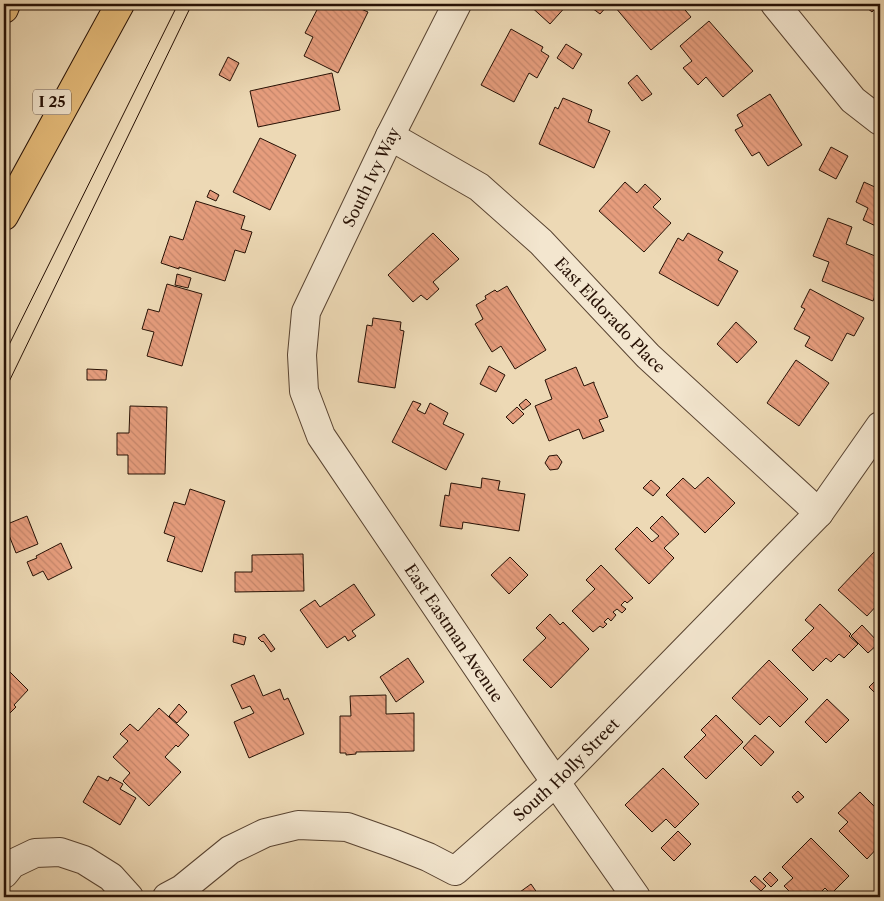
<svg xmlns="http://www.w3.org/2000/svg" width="884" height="901" viewBox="0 0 884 901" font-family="'Libre Caslon Text',serif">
<defs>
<pattern id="building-back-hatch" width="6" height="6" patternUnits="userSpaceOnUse" patternTransform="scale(1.25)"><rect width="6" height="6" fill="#e69d7d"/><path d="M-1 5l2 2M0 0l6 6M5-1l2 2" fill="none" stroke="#c5866b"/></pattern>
</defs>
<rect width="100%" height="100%" fill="#edd9b5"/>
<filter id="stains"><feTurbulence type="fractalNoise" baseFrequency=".004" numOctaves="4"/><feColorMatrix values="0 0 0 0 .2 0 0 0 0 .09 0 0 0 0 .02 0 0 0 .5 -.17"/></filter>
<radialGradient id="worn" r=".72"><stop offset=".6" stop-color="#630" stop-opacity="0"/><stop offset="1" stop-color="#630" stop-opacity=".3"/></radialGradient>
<path fill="url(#building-back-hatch)" stroke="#271105" d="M320 4H325L330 6V4H350L368 12 338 73 304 56 313 37 305 33Z
M528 4H568L550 24Z
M596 4H609L600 14 592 8Z
M618 4H680L691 17 651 50 615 7Z
M862 4H879L872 12Z
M709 21 753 71 723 97 706 77 698 85 683 68 692 61 680 46Z
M511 29 543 47 541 51 549 56 537 78 529 73 514 102 481 85Z
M566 44 582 54 573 69 557 58Z
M228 57 239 63 230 81 219 75Z
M332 73 340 110 258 127 250 91Z
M637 75 652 94 642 101 628 83Z
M770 94 802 145 768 166 759 152 752 156 735 130 743 126 737 115Z
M563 98 592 110 588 122 610 131 594 168 539 144 555 107 558 109Z
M260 138 296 155 270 210 233 192Z
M831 147 848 156 836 179 819 170Z
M880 180V228L863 220 868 208 856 202 864 182 877 188Z
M625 182 637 193 645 184 661 199 653 207 671 223 644 252 599 211Z
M210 190 219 195 216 201 207 197Z
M196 201 245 216 241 229 252 232 245 253 235 250 225 281 179 267V269L161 263 170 236 183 240Z
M828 218 852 227 846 244 880 258V281L873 301 822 281 829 262 813 256Z
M433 233 459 259 433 282 439 289 427 300 421 295 413 302 388 275Z
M688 233 723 252 718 260 738 271 718 306 659 273 678 238 683 241Z
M177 274 191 278 188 288 175 285Z
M167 284 202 294 182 366 147 356 154 332 142 329 148 309 159 312Z
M507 286 546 350 515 369 501 346 492 352 475 324 483 319 476 305 486 299 485 296 495 290 497 292Z
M810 289 864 318 854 336 847 333 832 361 805 346 810 337 794 329 805 309 801 307Z
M373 318 401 322 400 330 404 331 395 388 358 382 367 325 372 326Z
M736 322 757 342 737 363 717 344Z
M796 360 829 383 799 426 767 403Z
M489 366 505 375 496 392 480 384Z
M576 367 584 386 594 382V384L608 417 599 420 604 431 583 439 579 429 549 441 535 406 552 399 545 380Z
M87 369 107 370 106 380H87Z
M526 399 531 404 523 410 519 405Z
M413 401 421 404 417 410 425 414 430 403 448 413 443 424 464 434 446 470 392 442Z
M130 406 167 407 165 474H128V455H117V433H129Z
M517 407 524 414 513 424 506 417Z
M557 455 562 462 558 469 550 470 545 463 549 456Z
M708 477 735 503 705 533 666 495 683 478 695 489Z
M482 478 500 481 498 490 525 494 519 531 463 522 462 529 440 526 445 495 449 496 451 483 481 488Z
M651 480 660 488 653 496 643 488Z
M190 489 225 501 202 572 167 561 175 537 164 533 174 502 185 505Z
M27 516 38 544 16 553 5 525Z
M662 516 679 534 664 548 674 558 649 584 615 549 637 527 652 542 659 536 650 528Z
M61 543 72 568 48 580 43 571 33 576 27 562 37 558 36 556Z
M874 552 880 557V605L879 603 867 616 838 590Z
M303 554 304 591 235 592V572H252V555Z
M510 557 528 575 509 594 491 575Z
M601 565 633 598 627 603 625 601 621 605 626 609 622 613 617 609 613 612 616 615 611 621 608 618 604 622 607 624 603 628 600 626 593 632 572 611 595 589 586 580Z
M354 584 375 615 352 631 356 636 348 641 345 636 327 648 300 610 315 600 320 607Z
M820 604 851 634 849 636 858 644 844 658 839 654 831 662 826 658 813 671 792 650 814 628 805 620Z
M550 614 560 625 563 622 589 649 551 688 523 660 546 638 536 628Z
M862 625 879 643 868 653 851 636Z
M234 634 246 637 244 645 233 642Z
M264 634 275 649 271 652 263 641 262 642 258 638Z
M408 658 424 682 396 702 380 677Z
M769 660 808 699 780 727 769 716 760 725 732 698Z
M4 666 28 690 14 705 16 707 4 719Z
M254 675 263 696 280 689 284 700 288 698 304 734 249 758 234 722 254 713 250 706 242 709 231 685Z
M879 677 880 678V690L876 694 869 687Z
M386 695V714L414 713V751L356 752V754L346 755V753H340V716H351L350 696Z
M827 699 849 720 826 743 805 722Z
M179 704 187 712 177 723 169 716Z
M159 708 189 735 178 747 176 745 165 757 181 772 149 806 123 781 130 773 113 757 128 741 120 734 130 724 138 731Z
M716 715 743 742 706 779 684 757 706 735 701 730Z
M755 735 774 752 761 766 743 748Z
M663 768 699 804 675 828 666 819 652 832 625 805Z
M98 776 108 781 110 777 123 784 120 789 136 798 120 825 83 802Z
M798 791 804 797 797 803 792 797Z
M860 792 880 812V845L867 859 839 831 848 822 838 813Z
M678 831 691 844 674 861 661 848Z
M811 838 849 876 831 894 825 888 816 897H795L784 886 793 878 782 867Z
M770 872 778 880 771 887 763 879Z
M755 876 766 886 761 891 750 881Z
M531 884 540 897H513Z"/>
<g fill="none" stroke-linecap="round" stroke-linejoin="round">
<defs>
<g id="minor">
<path id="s1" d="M457 4 390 136 306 312 302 355 304 391 321 436 536 754 636 897"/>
<path d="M775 4 853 100 880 121"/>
<path id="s2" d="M390 136 479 187 541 242 648 356 819 513"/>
<path d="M4 874 12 864 35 853 60 852 84 860 111 877 129 897"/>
<path id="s3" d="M167 897 182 889 230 850 265 833 298 825 347 827 395 844 428 857 455 871 556 782 819 513 880 426"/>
</g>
<path id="highway" d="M4 9 6 4
M4 216 120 4"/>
</defs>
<use href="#minor" stroke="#584331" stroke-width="30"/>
<use href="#highway" stroke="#271105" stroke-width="30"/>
<use href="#minor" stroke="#f3e6cf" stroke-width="28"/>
<use href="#highway" stroke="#e6bc7a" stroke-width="28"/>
<path stroke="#271105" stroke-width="1" d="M4 355 178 4
M4 392 192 4"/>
</g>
<g text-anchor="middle" stroke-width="4" stroke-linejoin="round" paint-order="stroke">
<rect fill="#f3e6cf" stroke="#645142" stroke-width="1" x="33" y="89.5" width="38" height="25" rx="4"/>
<g font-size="15" font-weight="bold" fill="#271105">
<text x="52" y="107">I 25</text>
</g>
<g font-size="16" fill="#271105" stroke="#f3e6cf">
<text transform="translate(371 177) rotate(-64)" y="6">South Ivy Way</text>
<text dy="6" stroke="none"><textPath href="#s2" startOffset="286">East Eldorado Place</textPath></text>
<text dy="6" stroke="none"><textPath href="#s1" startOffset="708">East Eastman Avenue</textPath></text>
<text dy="6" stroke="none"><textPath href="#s3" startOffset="468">South Holly Street</textPath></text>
</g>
</g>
<rect width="884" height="901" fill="none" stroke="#edd9b5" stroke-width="20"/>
<rect x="5" y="5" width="874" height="891" fill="none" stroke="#271105" stroke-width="2.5"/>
<rect x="10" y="10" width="864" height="881" fill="none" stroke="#271105"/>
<rect width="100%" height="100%" filter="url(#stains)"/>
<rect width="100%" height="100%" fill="url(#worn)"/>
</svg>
